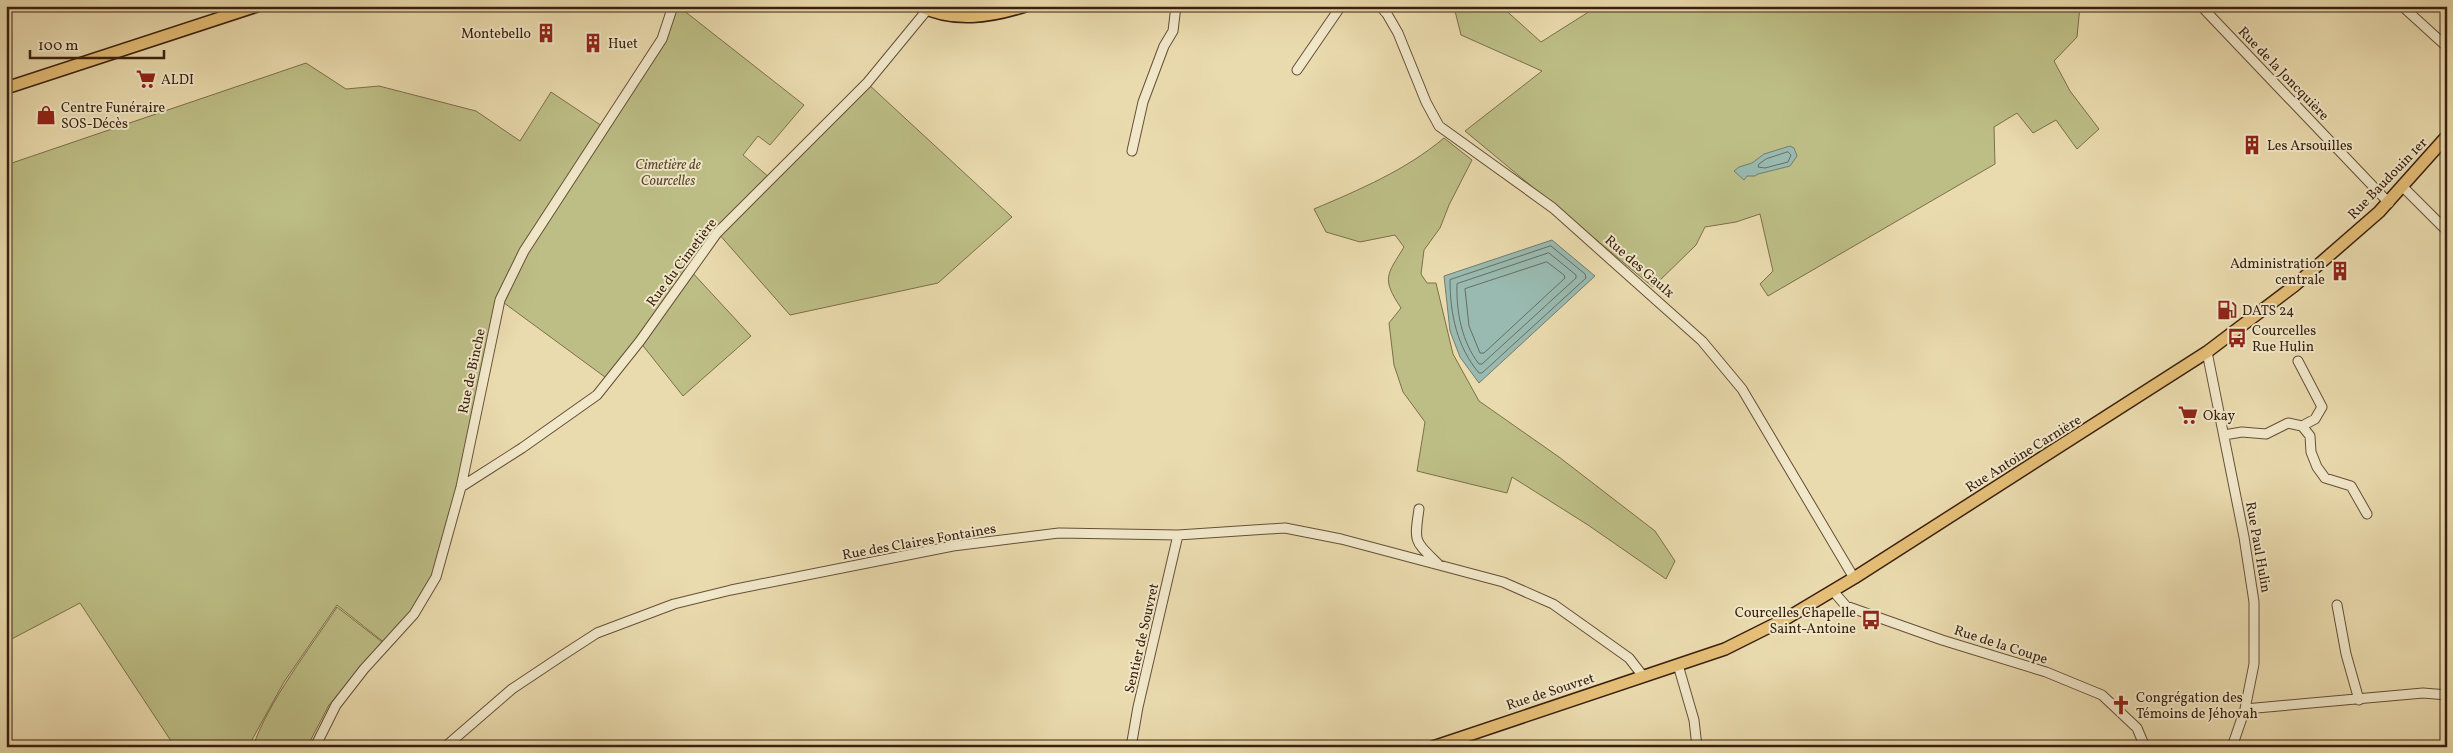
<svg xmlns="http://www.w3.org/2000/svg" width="2453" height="753" viewBox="0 0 2453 753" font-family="Vollkorn,serif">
<rect width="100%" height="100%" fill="#eadbae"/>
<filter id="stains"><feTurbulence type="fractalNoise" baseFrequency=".004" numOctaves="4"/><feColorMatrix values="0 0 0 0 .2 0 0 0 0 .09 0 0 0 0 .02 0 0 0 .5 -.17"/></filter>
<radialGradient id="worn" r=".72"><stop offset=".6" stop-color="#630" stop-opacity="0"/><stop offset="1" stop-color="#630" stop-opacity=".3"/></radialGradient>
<path fill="#bdbe86" stroke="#7c6f4a" d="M673 6H678L804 105 770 145 758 136 743 155 770 178 867 83 1012 217 938 283 790 315 718 233 690 270 751 336 683 396 640 342 609 380 500 300 461 487 432 586 386 644 337 605 284 682 248 747H175L80 603 6 642V165L306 63 346 89 379 86 476 111 520 141 551 92 605 128 662 39Z
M1459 6H1501L1541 42 1598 6H2080L2077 37 2054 61 2070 91 2099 129 2077 149 2056 120 2033 133 2017 113 1994 127 1995 164 1768 296 1760 284 1773 271 1760 214 1736 222 1705 227 1696 245 1653 287 1465 131 1542 71 1461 35 1455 11Z
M1444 138 1472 160 1449 205 1440 228 1424 250 1421 274 1427 283H1436L1453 354 1479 401 1559 457 1655 531 1675 561 1666 579 1588 525 1512 477 1507 493 1417 471 1425 422 1403 392 1394 365 1389 323 1401 308C1381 278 1387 275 1404 247L1395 235 1360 242 1326 232 1314 209C1359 190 1406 170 1444 138Z
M337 607 382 642 329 705 307 747H253C267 703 311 647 337 607Z"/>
<path fill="#99bab1" stroke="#737c70" d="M1790 146 1794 148 1797 156 1790 166 1758 174 1755 176H1747L1744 180 1734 171 1739 167 1752 163 1764 154Z
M1552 240 1595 276 1479 383 1460 357 1450 331 1444 276Z"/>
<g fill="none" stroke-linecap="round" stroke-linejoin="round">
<path stroke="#6a6d60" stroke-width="1" d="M1788 152 1791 155 1788 162 1765 168 1758 167 1759 164 1766 159Z
M1551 246 1585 274 1586 278 1482 373H1479C1457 347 1450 314 1450 280Z
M1549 253 1576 275V278L1482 364H1479C1462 342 1456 312 1457 284Z
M1547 262 1564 275 1565 278 1484 353H1480L1469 326 1465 289Z"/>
<defs>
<path id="minor" d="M1380 6 1387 14 1398 33 1426 102 1439 126 1553 208 1702 341 1742 389 1854 578
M2201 6 2389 203
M2402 6 2447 47
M1297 70 1341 6
M1132 151 1143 102 1164 46 1173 31 1176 6
M2403 187 2447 231
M2207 352 2244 537 2254 602V664L2245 709 2232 747
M2298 361 2322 407 2315 419 2302 426
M2224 435 2242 432 2266 434 2288 423 2302 426 2310 436 2311 452 2317 467 2325 478 2351 486 2367 514
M461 487 522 448 597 395 640 341 717 233 867 83 927 10
M1419 509C1414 543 1414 540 1438 564
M1833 591 1846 606 1942 640 2046 672 2102 695 2137 728 2145 747
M2337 605 2346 654 2359 700
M1678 665 1694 720 1697 747
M2245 709 2423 693 2447 695
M315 747 336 705 364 669 414 614 436 577 461 487 500 300 524 251 662 39 673 6
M445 747 512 689 563 655 597 633 674 604 731 590 953 546 1059 533 1178 535 1285 528 1341 539 1503 582 1553 604 1629 658 1643 676
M1131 747 1138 707 1178 535"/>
<path id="major" d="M920 6C954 23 990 17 1025 6
M6 88 257 6
M1433 747 1725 649 1787 618 1854 578 2207 352 2294 286 2379 212 2447 136"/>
</defs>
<use href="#minor" stroke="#664f37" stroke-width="11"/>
<use href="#major" stroke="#3a200f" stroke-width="14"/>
<use href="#minor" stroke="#f1e8ca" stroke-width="9"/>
<use href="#major" stroke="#e5be77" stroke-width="11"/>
</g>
<defs>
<symbol id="building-bare" viewBox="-9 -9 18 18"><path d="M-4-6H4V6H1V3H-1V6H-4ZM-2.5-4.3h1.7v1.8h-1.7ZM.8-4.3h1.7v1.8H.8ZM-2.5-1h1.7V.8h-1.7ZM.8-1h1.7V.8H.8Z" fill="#8f2418" stroke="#f1e8ca" stroke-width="2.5" paint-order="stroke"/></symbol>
<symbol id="supermarket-bare" viewBox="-9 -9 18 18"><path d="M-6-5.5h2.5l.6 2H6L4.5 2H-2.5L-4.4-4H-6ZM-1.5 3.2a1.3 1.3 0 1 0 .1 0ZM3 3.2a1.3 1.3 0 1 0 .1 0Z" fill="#8f2418" stroke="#f1e8ca" stroke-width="2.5" paint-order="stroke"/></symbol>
<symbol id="shop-bare" viewBox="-9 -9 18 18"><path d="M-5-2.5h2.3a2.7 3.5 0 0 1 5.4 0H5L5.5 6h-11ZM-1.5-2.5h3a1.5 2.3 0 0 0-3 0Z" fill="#8f2418" stroke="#f1e8ca" stroke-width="2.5" paint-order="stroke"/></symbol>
<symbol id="fuel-bare" viewBox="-9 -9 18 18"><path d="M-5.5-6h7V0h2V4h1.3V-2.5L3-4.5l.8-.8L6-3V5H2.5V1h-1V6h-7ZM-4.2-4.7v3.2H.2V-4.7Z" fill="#8f2418" stroke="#f1e8ca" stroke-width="2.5" paint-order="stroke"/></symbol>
<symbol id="bus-bare" viewBox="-9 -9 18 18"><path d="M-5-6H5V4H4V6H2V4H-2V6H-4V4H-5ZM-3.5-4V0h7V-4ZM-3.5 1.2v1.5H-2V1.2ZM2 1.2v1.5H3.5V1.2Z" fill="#8f2418" stroke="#f1e8ca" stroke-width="2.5" paint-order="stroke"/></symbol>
<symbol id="church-bare" viewBox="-9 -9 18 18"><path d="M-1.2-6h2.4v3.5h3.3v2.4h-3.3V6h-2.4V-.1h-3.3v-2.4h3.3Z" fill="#8f2418" stroke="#f1e8ca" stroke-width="2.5" paint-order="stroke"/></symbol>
</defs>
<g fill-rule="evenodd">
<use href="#building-bare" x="532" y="19" width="28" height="28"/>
<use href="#building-bare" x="579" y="29" width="28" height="28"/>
<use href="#supermarket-bare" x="132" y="65" width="28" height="28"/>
<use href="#shop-bare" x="32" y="101" width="28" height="28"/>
<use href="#building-bare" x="2238" y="131" width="28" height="28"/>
<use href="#building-bare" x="2326" y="257" width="28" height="28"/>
<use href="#fuel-bare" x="2213" y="296" width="28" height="28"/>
<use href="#bus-bare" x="2223" y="324" width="28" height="28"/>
<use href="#supermarket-bare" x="2174" y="401" width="28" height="28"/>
<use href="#bus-bare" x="1857" y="606" width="28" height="28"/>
<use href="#church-bare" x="2107" y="691" width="28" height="28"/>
</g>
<g text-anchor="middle" stroke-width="4" stroke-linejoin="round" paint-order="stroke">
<g font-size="14" fill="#3a200f" stroke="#f1e8ca" text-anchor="start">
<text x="531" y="38" text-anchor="end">Montebello</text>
<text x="608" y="48">Huet</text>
<text x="161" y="84">ALDI</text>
<text x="61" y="112">Centre Funéraire<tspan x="61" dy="16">SOS-Décès</tspan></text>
<text x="2267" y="150">Les Arsouilles</text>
<text x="2325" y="268" text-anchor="end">Administration<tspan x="2325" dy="16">centrale</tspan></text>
<text x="2242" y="315">DATS 24</text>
<text x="2252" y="335">Courcelles<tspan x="2252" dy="16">Rue Hulin</tspan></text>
<text x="2203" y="420">Okay</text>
<text x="1856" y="617" text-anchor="end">Courcelles Chapelle<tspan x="1856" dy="16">Saint-Antoine</tspan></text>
<text x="2136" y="702">Congrégation des<tspan x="2136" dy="16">Témoins de Jéhovah</tspan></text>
</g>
<g font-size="14" fill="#3a200f" stroke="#f1e8ca">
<text transform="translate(2284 73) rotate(46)" y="5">Rue de la Joncquière</text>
<text transform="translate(2387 178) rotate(-46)" y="5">Rue Baudouin 1er</text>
<text transform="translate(681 262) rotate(-53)" y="5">Rue du Cimetière</text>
<text transform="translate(1640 266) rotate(41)" y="5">Rue des Gaulx</text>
<text transform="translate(471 371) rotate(-78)" y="5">Rue de Binche</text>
<text transform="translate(2023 453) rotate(-32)" y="5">Rue Antoine Carnière</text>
<text transform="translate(919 541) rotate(-10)" y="5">Rue des Claires Fontaines</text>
<text transform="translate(2259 547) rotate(80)" y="5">Rue Paul Hulin</text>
<text transform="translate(1141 638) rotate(-77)" y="5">Sentier de Souvret</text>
<text transform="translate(2001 644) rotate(18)" y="5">Rue de la Coupe</text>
<text transform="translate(1550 691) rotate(-18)" y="5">Rue de Souvret</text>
</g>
<g font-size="14" font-style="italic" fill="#5b482d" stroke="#f1e8ca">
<text x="668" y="169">Cimetière de<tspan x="668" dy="16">Courcelles</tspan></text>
</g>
</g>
<rect width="2453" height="753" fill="none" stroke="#eadbae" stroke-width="25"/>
<rect x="8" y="8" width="2438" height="738" fill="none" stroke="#3a200f" stroke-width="2.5"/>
<rect x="12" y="12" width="2428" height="728" fill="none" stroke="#3a200f"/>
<path d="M30 50v8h134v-8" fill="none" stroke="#3a200f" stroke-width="2.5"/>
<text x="38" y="50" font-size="15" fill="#3a200f" stroke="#f1e8ca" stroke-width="4" paint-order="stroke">100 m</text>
<rect width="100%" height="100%" filter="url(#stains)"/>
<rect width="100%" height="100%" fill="url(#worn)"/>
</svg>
